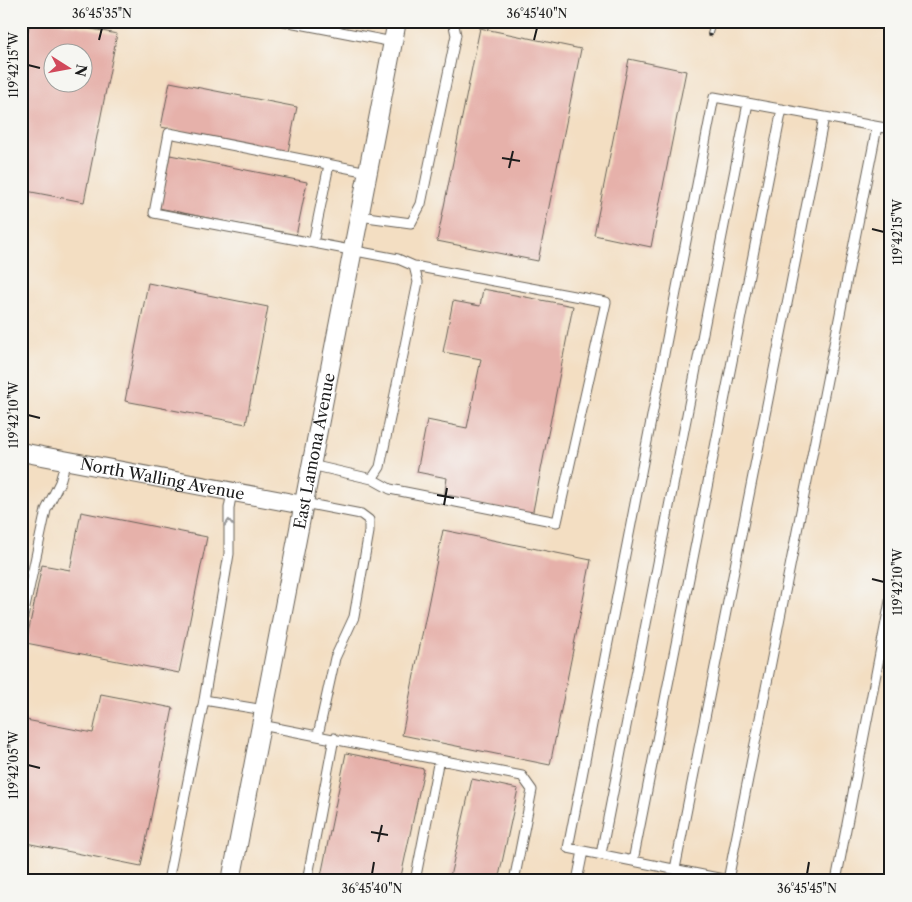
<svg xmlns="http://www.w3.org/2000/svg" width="912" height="902" viewBox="0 0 912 902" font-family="'Libre Caslon Text',serif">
<rect width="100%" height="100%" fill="#f6f6f2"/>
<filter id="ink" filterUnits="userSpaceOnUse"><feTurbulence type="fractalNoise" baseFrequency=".02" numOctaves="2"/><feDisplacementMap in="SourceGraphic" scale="10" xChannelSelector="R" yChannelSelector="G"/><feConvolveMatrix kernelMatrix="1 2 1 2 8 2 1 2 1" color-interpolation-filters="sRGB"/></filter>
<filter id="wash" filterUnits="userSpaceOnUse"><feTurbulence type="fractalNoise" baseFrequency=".0096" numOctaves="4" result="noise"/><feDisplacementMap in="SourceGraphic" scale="20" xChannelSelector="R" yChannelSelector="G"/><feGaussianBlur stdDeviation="1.12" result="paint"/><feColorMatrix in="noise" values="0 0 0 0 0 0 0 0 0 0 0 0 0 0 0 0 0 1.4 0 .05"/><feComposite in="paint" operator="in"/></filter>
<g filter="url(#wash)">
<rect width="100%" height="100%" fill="#f3dec2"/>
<g id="blocks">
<path fill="#e6b1aa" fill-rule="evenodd" d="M30 21H52L117 34 84 202 21 190V65ZM52 52H82V82H52Z
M321 21H345L344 27Z
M480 28 581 49 538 261 437 241Z
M629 59 686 71 651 247 594 235Z
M170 82 297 107 288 152 161 127Z
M170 155 307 182 296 236 159 208Z
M148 283 268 307 246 424 125 401Z
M483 289 573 306 532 516 444 498 447 478 417 472 427 420 467 428 481 359 443 352 453 301 480 306Z
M81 512 207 537 179 673 26 643 42 565 70 570Z
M443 530 591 560 550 765 402 735Z
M101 694 173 708 141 866 21 842V719L93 733Z
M346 753 424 769 400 881H320Z
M472 779 518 789 498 881H449Z"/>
</g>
</g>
<g filter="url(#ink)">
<use href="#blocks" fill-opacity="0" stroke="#676056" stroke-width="1"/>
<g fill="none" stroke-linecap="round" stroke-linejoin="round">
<defs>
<path id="lane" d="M284 21 393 42
M359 216 411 223 421 204 456 35 453 21
M313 243 329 165
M311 465 372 479 380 467 418 282 414 266 398 259 154 213 169 133 368 172
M372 479 390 489 557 522 606 302 414 266
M304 503 361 514 369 520V532L354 617 335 658 318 735
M21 626 46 510 60 482 66 460
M204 700 264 710
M261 725 522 776 532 790 514 881
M601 854 748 103
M633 861 782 109
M675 869 824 117
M728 880 877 127
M168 881 204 700 229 554V508L232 492
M307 881 334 738
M415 881 439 759
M577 881 583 851
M733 881 568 848 714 97 891 129
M836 881 891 596"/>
<g id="street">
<path id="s1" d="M21 452 303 505"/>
<path id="s2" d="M231 881 397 21"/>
</g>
</defs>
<use href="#lane" stroke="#676056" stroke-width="11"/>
<use href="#street" stroke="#676056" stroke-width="20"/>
<use href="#lane" stroke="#fff" stroke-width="9"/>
<use href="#street" stroke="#fff" stroke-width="18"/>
<defs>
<path id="rail" d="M710 34 713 21"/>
</defs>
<use href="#rail" stroke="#1c1c1c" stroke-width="5.5"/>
<use href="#rail" stroke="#f6f6f2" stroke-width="4" stroke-dasharray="11" stroke-linecap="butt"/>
</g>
<defs><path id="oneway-chevron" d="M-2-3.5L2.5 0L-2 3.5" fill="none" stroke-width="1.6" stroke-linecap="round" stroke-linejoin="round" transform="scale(1.25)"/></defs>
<use stroke="#999" href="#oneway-chevron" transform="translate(229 523) rotate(-91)"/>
</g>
<path fill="none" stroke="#1c1c1c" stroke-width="2" d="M99 40 102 28M534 40 537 28M28 65 40 68M502 158 520 161M509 168 513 151M872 229 884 232M28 415 40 418M437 495 454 498M444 505 447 488M872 579 884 582M28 765 40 768M371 832 388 835M378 842 382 825M372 874 374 862M807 874 809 862"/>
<g text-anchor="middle" stroke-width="4.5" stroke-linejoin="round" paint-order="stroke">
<g font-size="16" fill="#1c1c1c" stroke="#f6f6f2">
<text dy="6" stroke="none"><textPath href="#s2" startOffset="438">East Lamona Avenue</textPath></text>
<text dy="6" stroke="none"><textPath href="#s1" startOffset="144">North Walling Avenue</textPath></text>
</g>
</g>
<rect width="912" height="902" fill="none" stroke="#f6f6f2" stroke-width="55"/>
<g transform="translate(68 68) rotate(101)"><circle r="24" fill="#f6f6f2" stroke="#9f9f9c"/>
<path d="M0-4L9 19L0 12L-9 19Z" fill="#d1495b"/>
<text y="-8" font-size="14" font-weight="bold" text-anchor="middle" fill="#1c1c1c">N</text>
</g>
<rect x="28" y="28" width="856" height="846" fill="none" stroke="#1c1c1c" stroke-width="2"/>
<g font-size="12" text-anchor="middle" fill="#1c1c1c">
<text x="102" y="18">36°45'35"N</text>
<text x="537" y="18">36°45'40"N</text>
<text transform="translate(14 65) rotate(-90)" y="4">119°42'15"W</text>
<text transform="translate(898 232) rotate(-90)" y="4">119°42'15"W</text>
<text transform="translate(14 415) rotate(-90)" y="4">119°42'10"W</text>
<text transform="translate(898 582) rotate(-90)" y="4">119°42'10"W</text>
<text transform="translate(14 765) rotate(-90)" y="4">119°42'05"W</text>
<text x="372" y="893">36°45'40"N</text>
<text x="807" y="893">36°45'45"N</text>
</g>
</svg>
